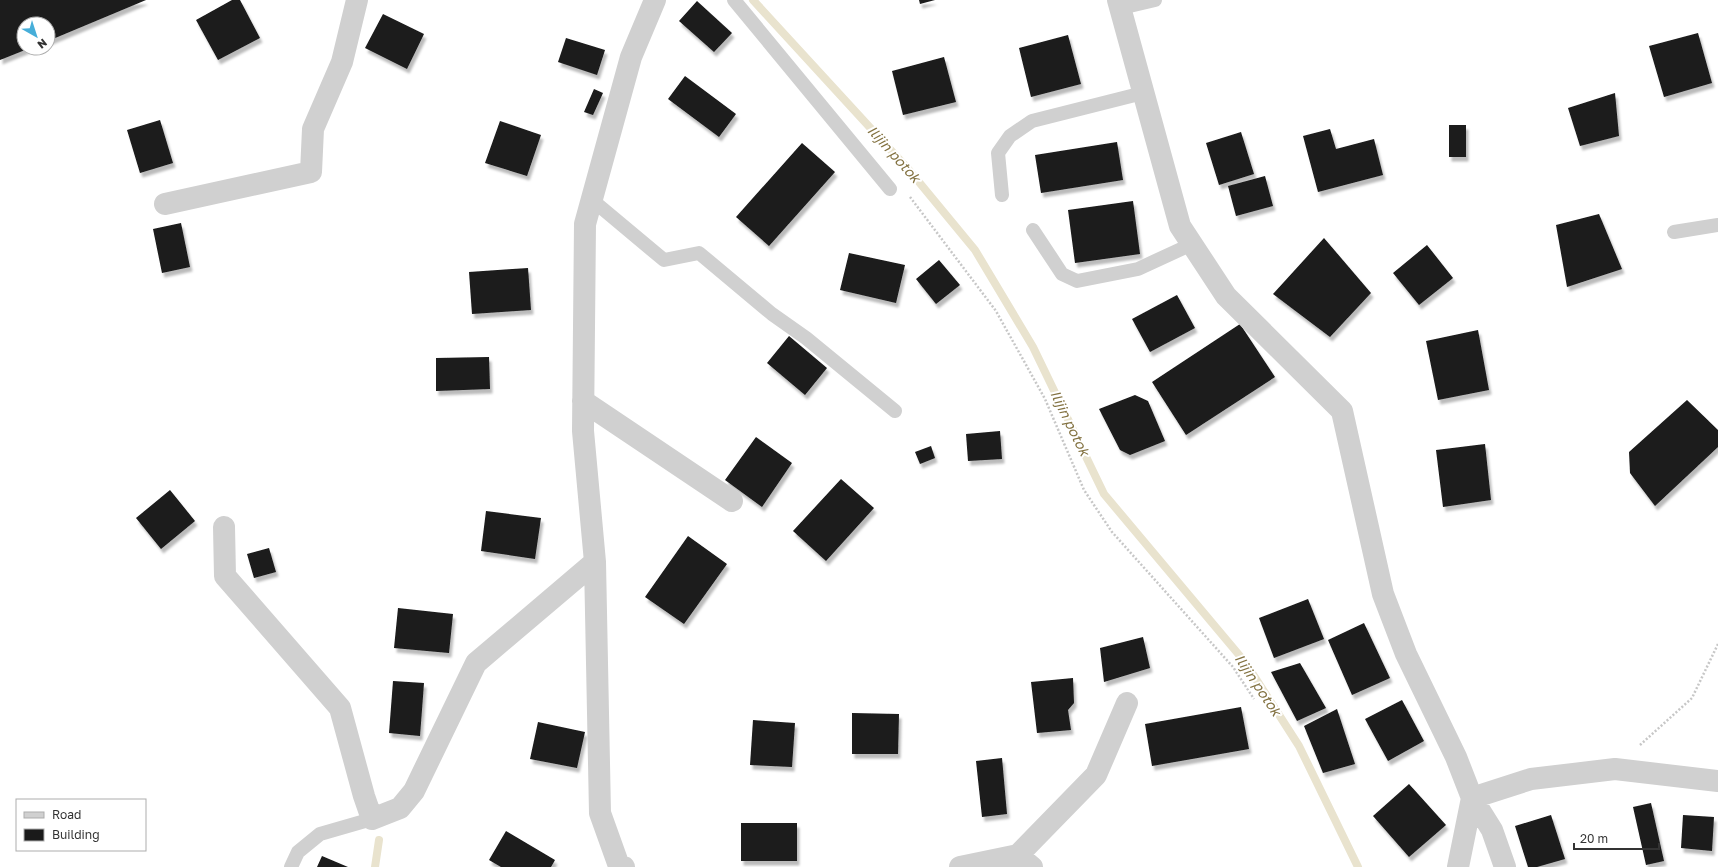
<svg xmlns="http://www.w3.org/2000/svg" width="1718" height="867" viewBox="0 0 1718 867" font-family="'Golos Text',sans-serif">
<defs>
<filter id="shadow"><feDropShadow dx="2.5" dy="4.5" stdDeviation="1" flood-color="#0004"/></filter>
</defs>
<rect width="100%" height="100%" fill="#fff"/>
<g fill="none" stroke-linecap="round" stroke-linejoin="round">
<path stroke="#e9e3ce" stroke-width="8" d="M753 0 909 170 975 250 1033 347 1104 494 1245 662 1299 746 1358 867
M375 867 379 840"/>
</g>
<path fill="#1a1a1a" filter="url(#shadow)" d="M0 0H146L48 41V24H24V48H30L0 60Z
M232 0H240L260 38 218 60 196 20Z
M919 0H935L920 4Z
M697 1 732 33 714 52 679 21Z
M383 14 424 34 407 69 365 48Z
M1698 33 1712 83 1664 97 1649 46Z
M1068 35 1081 84 1031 97 1019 48Z
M566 38 605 50 597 75 558 62Z
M944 57 956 102 903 115 892 71Z
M685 76 736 114 719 137 668 99Z
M594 89 603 93 593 115 584 112Z
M1615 93 1619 136 1580 146 1568 108Z
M160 120 173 163 140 173 127 130Z
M500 121 541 135 527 176 485 163Z
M1449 125H1466V157H1449Z
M1330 129 1336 149 1374 139 1383 175 1318 192 1303 136Z
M1241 132 1254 174 1219 185 1206 143Z
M1117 142 1123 180 1041 193 1035 155Z
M802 143 835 172 769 246 736 217Z
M1265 176 1273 206 1236 216 1228 186Z
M1133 201 1140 254 1075 263 1068 210Z
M1599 214 1622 269 1567 287 1556 225Z
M181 223 190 267 162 273 153 229Z
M1324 238 1371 293 1330 337 1273 294Z
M1427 245 1453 278 1419 305 1393 273Z
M849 253 905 265 896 303 840 290Z
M939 260 960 285 936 304 916 279Z
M528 268 531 310 472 314 469 272Z
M1177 295 1195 328 1150 352 1132 319Z
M1240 324 1275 377 1186 435 1152 382Z
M1478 330 1489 390 1438 400 1426 341Z
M789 336 827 368 805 395 767 363Z
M489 357 490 389 436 391V358Z
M1135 395 1148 401 1165 441 1130 455 1120 450 1099 409Z
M1687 400 1718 430V447L1655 506 1630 473 1629 452Z
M1000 431 1002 459 968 461 966 434Z
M756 437 792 463 762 507 725 480Z
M1485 444 1491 500 1443 507 1436 450Z
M931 446 935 458 920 464 915 452Z
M841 479 874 508 826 561 793 531Z
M170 490 195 521 161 549 136 518Z
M486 511 541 518 535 559 481 551Z
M688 536 727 564 684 624 645 597Z
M269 548 276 572 254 578 247 554Z
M1308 599 1324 639 1274 658 1259 618Z
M398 608 453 614 449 653 394 648Z
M1364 623 1390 678 1352 695 1328 640Z
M1143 637 1150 668 1104 682 1100 648Z
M1300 663 1326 708 1297 721 1271 672Z
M1073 678 1074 703 1068 710 1071 730 1037 733 1031 682Z
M393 681 424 683 420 736 389 733Z
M1402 700 1424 741 1388 761 1365 719Z
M1241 707 1249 749 1152 766 1145 724Z
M1337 709 1355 764 1323 773 1304 726Z
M852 713 899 714 898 754H852Z
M753 720 795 723 792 767 750 765Z
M538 722 585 732 577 768 530 759Z
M1002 758 1007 814 982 817 976 761Z
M1409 784 1446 825 1409 857 1373 816Z
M1651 803 1664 861 1646 865 1633 807Z
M1551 815 1565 859 1537 867H1528L1515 826Z
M1683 815 1714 817 1712 851 1681 848Z
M741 823H797V861H741Z
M506 831 555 860 551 867H501L489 860Z
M322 856 348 867H317Z"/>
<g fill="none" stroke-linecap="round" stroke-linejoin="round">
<path stroke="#c7c7c7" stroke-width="2.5" stroke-dasharray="2 2" stroke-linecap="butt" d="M910 197 996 311 1045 399 1084 490 1112 532 1233 667 1254 699
M1640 745 1692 698 1718 644"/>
<path stroke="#d0d0d0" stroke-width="14" d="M734 0 890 189
M1121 8 1155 0
M1002 195 998 153 1010 136 1032 121 1143 93
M591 199 664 260 699 253 772 314 806 338 895 411
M1033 230 1062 274 1077 281 1138 269 1192 244
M1674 232 1718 225
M291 867 298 852 320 834 372 819"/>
<path stroke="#d0d0d0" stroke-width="22" d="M1118 0 1180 226 1226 296 1342 411 1383 594 1406 654 1456 757 1472 798 1492 830 1505 867
M165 204 311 172 313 129 342 62 357 0
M583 401 732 501
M224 527 225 576 340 708 364 796 372 819 400 808 414 791 476 663 595 562
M1472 798 1531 779 1615 769 1718 781
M1018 855 1032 867
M624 867 619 866 600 813 595 562 583 431 585 224 631 57 655 0
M960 867 1018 855 1096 775 1127 703
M1458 867 1472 798"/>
</g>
<g text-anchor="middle" stroke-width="4" stroke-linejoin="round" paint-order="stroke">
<g font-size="14" font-style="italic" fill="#837241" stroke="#fff">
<text transform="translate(894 154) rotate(48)" y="5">Ilijin potok</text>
<text transform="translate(1070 423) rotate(64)" y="5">Ilijin potok</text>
<text transform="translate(1258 685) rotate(56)" y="5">Ilijin potok</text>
</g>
</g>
<rect x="16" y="799" width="130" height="52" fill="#ffffff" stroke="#adadad"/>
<rect x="24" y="812" width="20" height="6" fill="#d0d0d0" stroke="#adadad"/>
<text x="52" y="819" font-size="12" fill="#333333">Road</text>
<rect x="24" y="829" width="20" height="12" fill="#1a1a1a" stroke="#adadad"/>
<text x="52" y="839" font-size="12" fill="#333333">Building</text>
<g transform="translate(36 36) rotate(141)"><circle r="19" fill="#ffffff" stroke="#adadad"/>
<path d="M0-3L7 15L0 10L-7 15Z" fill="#46aed9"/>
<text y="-6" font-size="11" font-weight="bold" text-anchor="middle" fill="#333333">N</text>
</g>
<path d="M1574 843v6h85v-6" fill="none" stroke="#333333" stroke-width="2"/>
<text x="1580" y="843" font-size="12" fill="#333333" stroke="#ffffff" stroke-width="3" paint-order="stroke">20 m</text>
</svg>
